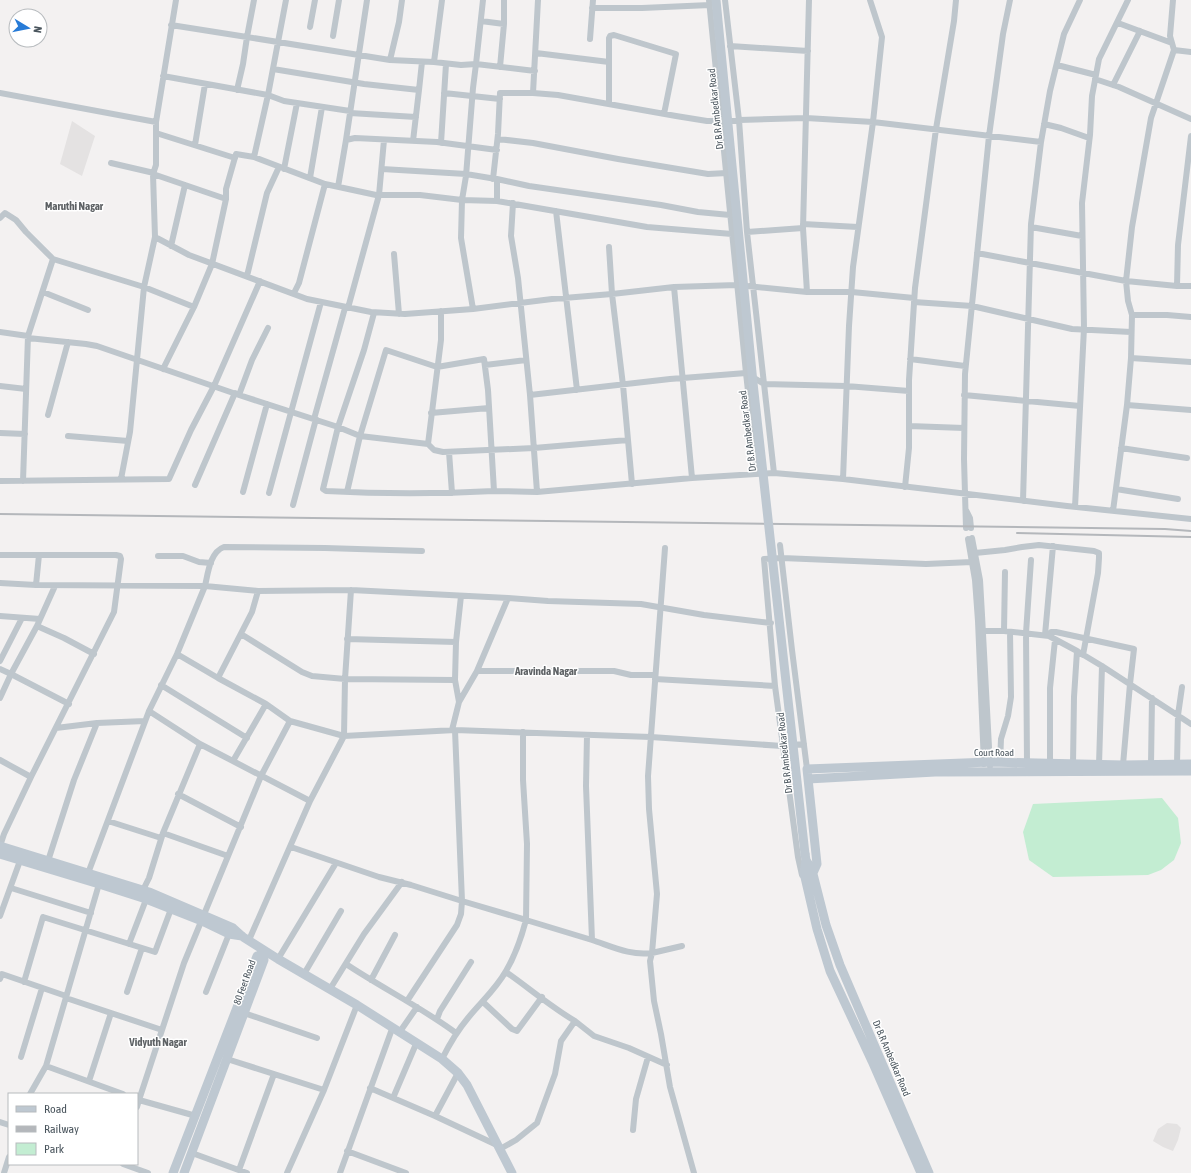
<svg xmlns="http://www.w3.org/2000/svg" width="1191" height="1173" viewBox="0 0 1191 1173" font-family="'Asap Condensed',sans-serif">
<rect width="100%" height="100%" fill="#f3f1f1"/>
<path fill="#e4e2e2" d="M72 121 95 136 82 176 60 164Z
M1167 1123 1177 1124 1181 1128 1178 1140 1173 1151 1163 1147 1153 1141 1158 1129Z"/>
<path fill="#c3edd2" d="M1162 798 1178 818 1181 843 1174 860 1161 870 1148 875 1053 877 1029 860 1023 832 1033 804Z"/>
<g fill="none" stroke-linecap="round" stroke-linejoin="round">
<path stroke="#bec6cc" stroke-width="6" d="M286 0 268 95 254 157 325 184 299 283 294 293
M367 0 346 140 355 138 437 142 497 150
M402 0 399 22 390 60 434 62 442 0
M483 0 476 64 535 71
M709 0 746 373 757 473
M725 0 739 120 747 232 774 473
M809 0 803 228 807 292H852L914 298
M592 8H642L710 5
M481 21 504 24
M1118 23 1172 43
M171 25 247 37 254 0
M310 27 315 0
M333 36 339 0
M590 39 593 0
M730 46 808 51
M1174 50 1191 52
M536 53 609 62
M434 62 461 65 476 64 473 88 466 176 462 200 461 238 473 309
M1057 65 1096 75
M500 67 504 24V0
M273 69 364 84 419 90 422 62
M163 76 268 95 284 101 350 111
M1095 79 1119 87 1191 119
M1113 85 1140 31
M237 90 243 64 247 37 390 60
M0 93 156 122
M444 93 500 99
M533 93 558 95 676 116 707 121 806 118 873 122 1041 142
M609 104V38L610 36 614 35 676 54 664 114
M350 113 416 117
M1044 124 1061 128 1089 138
M156 133 235 158
M498 139 533 143 618 159 708 174 727 173
M413 141 419 90
M441 143 446 64
M195 145 205 84
M111 163 154 173
M284 169 297 103
M382 169 466 174 496 179
M153 174 226 199
M310 178 322 107
M493 179 498 134 500 93H533L538 0
M325 184 376 195H420L462 200 497 201V179L529 186 661 205 698 212 730 215
M338 187 346 140
M497 201 647 227 732 234
M513 203 511 236 518 278 530 395 670 379 746 373 764 384 846 386 909 391
M556 211 577 390
M0 218 5 213 16 220 26 232 53 259 144 287 194 307 212 264 226 199V189L236 154 254 157
M803 224 858 227
M1031 227 1082 236
M747 232 803 228
M155 237 189 255 307 299 371 312 405 314 473 309 552 299 612 294 674 287 737 285 807 292
M171 246 185 185
M609 247 612 294 623 385 632 484
M977 253 1126 281 1177 286H1191
M394 254 399 314
M247 276 267 193 279 167
M1177 286 1178 245 1191 136
M674 287 692 478
M43 292 88 310
M914 302 972 306 1072 329 1131 332
M348 308 379 195 384 140
M1132 315H1167L1191 317
M0 332 28 336
M28 338 86 344 97 346 239 395 338 427 364 350 374 313
M386 350 437 367 484 359 488 390 494 491C438 494 382 494 326 491L323 489 338 427 360 436Z
M1131 358 1191 362
M910 359 965 366
M485 365 526 360
M163 369 194 307
M0 386 26 389
M239 395 252 360 268 328
M530 395 537 492 692 478 774 473 843 479 1067 506 1191 519
M964 395 1080 406
M1127 405 1191 410
M431 413 489 408
M48 415 68 342
M314 419 345 308
M909 426 964 428
M0 433 25 434
M68 436 128 441
M428 444 434 450 443 452 534 448 628 440
M1121 448 1187 458
M449 452 452 493
M121 479 130 432 144 287 155 237 153 174 156 165V122L176 0
M843 479 849 326 853 267 873 122 882 37 870 0
M0 481 169 479 191 430 214 386 260 281
M23 481 28 336 53 259
M195 485 235 393
M905 487 909 448V380L915 288 936 129 954 21 956 0
M1116 489 1178 499
M494 491 537 492
M243 492 267 404
M347 492 360 436 428 444 441 340V311
M269 493 321 302
M1023 501 1031 224 1041 142 1050 91 1064 34 1080 0
M293 505 316 419
M1075 507 1084 328 1082 203 1090 135 1092 96 1099 59 1128 0
M966 510 970 518 971 528
M1113 511 1127 405 1131 358 1132 315 1128 301 1126 281 1132 227 1151 118 1174 50 1170 36 1173 0
M966 528 964 459 965 374 989 136 1003 34 1010 0
M972 538 980 580 982 615 990 766
M968 539 975 580 978 621 984 764
M780 545 792 650 807 769
M422 551 325 548 224 547C210 552 208 573 205 586L258 591 351 590 508 598 477 671 459 702 452 730
M975 553 1005 550 1022 547 1039 545 1094 551 1099 553V558L1098 573 1083 655
M0 555H116L120 556 121 559 114 612 31 777
M158 556H183L199 562 211 563
M0 583 36 585 205 586 177 654 149 711 87 876
M36 585 39 555
M508 598 548 601 641 604 704 615 771 623
M0 616 40 619
M37 626 55 586
M979 631H1004L1049 636 1077 651 1102 666 1191 724
M1004 631 1005 572
M241 634 302 672 312 676 345 679 455 680
M1045 635 1053 546
M1049 636 1051 632H1056L1134 649 1130 684 1123 765
M347 639 456 642
M177 654 218 678
M0 661 22 618
M0 669 11 674 37 626 64 638 94 654
M477 671H614L631 675H655
M655 679 775 686
M161 685 247 738
M0 698 11 674 69 704
M459 702 455 680 456 642 461 596
M266 704 290 721 344 736 345 679 351 590
M149 711 200 744 310 801
M56 728 97 723
M0 760 31 777 4 834 0 846
M233 761 266 704 218 678 252 612 258 591
M1000 763 1001 739 1008 716 1011 697 1010 632
M1027 763 1026 633 1031 560
M1050 764V688L1055 640
M1073 764 1074 697 1077 651
M1177 764 1178 715 1182 687
M1099 765 1102 666
M1151 765 1152 698
M178 794 241 827
M108 821 161 838
M163 833 228 856
M291 847 379 877 411 885 462 901 526 920 527 844 523 780V732
M48 861 74 780 97 723 145 721
M802 875 798 857 775 686 764 559 782 558 926 564 972 562
M11 888 91 913
M143 890 149 878 163 833 200 744
M0 916 21 858
M249 940 310 801 344 736 455 730 651 737 782 746 804 744
M592 940C613 947 631 956 652 953L657 894 649 809 648 776 665 548
M129 944 147 897
M682 946 652 953 650 961 654 1001 661 1034 670 1087 694 1173
M278 959 336 863
M346 964C382 988 421 1007 456 1033
M506 972C529 988 551 1007 575 1021
M304 974 341 911
M0 979 2 974 66 996
M371 980 395 935
M24 982 43 917 155 952 171 909
M330 989 364 934 402 882
M127 992 142 948
M206 992 229 934
M66 998 162 1030
M407 1001 457 925 461 914 462 901 455 730
M483 1002 512 1029 517 1031 542 997
M244 1013 317 1038
M437 1019 440 1011 471 962
M399 1033 417 1007
M21 1057 42 988
M227 1059 324 1090
M442 1059C449 1045 457 1031 468 1018 481 1002 496 989 506 971 516 954 521 939 526 920L592 940 586 786 587 735
M46 1066 99 884
M89 1081 111 1013
M370 1088 435 1116 458 1073
M30 1094 46 1066 123 1094
M393 1098 416 1044
M137 1100H139L184 963 261 776 290 721
M137 1107 139 1100 196 1116
M435 1116 499 1146
M0 1122 9 1125
M633 1130 636 1099 648 1057
M500 1149 516 1140 537 1123 555 1074 561 1041 575 1021 594 1036 629 1048 667 1065
M347 1151 406 1173
M192 1153 247 1173
M123 1164 148 1173
M239 1170 274 1074
M4 1173 9 1157
M287 1173 324 1090 357 1005
M340 1173 392 1029"/>
<path stroke="#bec8d1" stroke-width="9" d="M808 779 935 772 1191 771
M0 846 149 892 233 928 243 937 278 959 357 1005 442 1059 458 1073 467 1085 512 1173
M0 854 99 884 146 899 202 921 229 934 242 936
M805 854 806 860 812 870 826 925 840 965 929 1173
M806 860 804 873 817 929 830 971 872 1061 921 1173
M813 873 817 864 807 769 990 762 1123 765 1191 764
M173 1173 257 956 263 954 264 960 184 1173"/>
<path stroke="#b4b7bb" stroke-width="2" d="M0 514 1165 529 1191 531
M1017 533 1191 537"/>
<path stroke="#bec8d1" stroke-width="9" d="M716 0 753 383 805 854"/>
</g>
<g text-anchor="middle" stroke-width="3" stroke-linejoin="round" paint-order="stroke">
<g font-size="10" fill="#4a555d" stroke="#fff">
<text transform="translate(715 109) rotate(-96)" y="4">Dr B.R Ambedkar Road</text>
<text transform="translate(747 431) rotate(-97)" y="4">Dr B.R Ambedkar Road</text>
<text x="994" y="756">Court Road</text>
<text transform="translate(784 753) rotate(-96)" y="4">Dr B.R Ambedkar Road</text>
<text transform="translate(244 982) rotate(-70)" y="4">80 Feet Road</text>
<text transform="translate(892 1058) rotate(67)" y="4">Dr B.R Ambedkar Road</text>
</g>
<g font-size="11" font-weight="bold" fill="#5e6265" stroke="#fff">
<text x="74" y="210">Maruthi Nagar</text>
<text x="546" y="675">Aravinda Nagar</text>
<text x="158" y="1046">Vidyuth Nagar</text>
</g>
</g>
<rect x="8" y="1093" width="130" height="72" fill="#ffffff" stroke="#b7bbbe"/>
<rect x="16" y="1106" width="20" height="6" fill="#bec8d1" stroke="#b7bbbe"/>
<text x="44" y="1113" font-size="12" fill="#4a555d">Road</text>
<rect x="16" y="1126" width="20" height="6" fill="#b4b7bb" stroke="#b7bbbe"/>
<text x="44" y="1133" font-size="12" fill="#4a555d">Railway</text>
<rect x="16" y="1143" width="20" height="12" fill="#c3edd2" stroke="#b7bbbe"/>
<text x="44" y="1153" font-size="12" fill="#4a555d">Park</text>
<g transform="translate(28 28) rotate(100)"><circle r="19" fill="#ffffff" stroke="#b7bbbe"/>
<path d="M0-3L7 15L0 10L-7 15Z" fill="#277bd7"/>
<text y="-6" font-size="11" font-weight="bold" text-anchor="middle" fill="#4a555d">N</text>
</g>
</svg>
